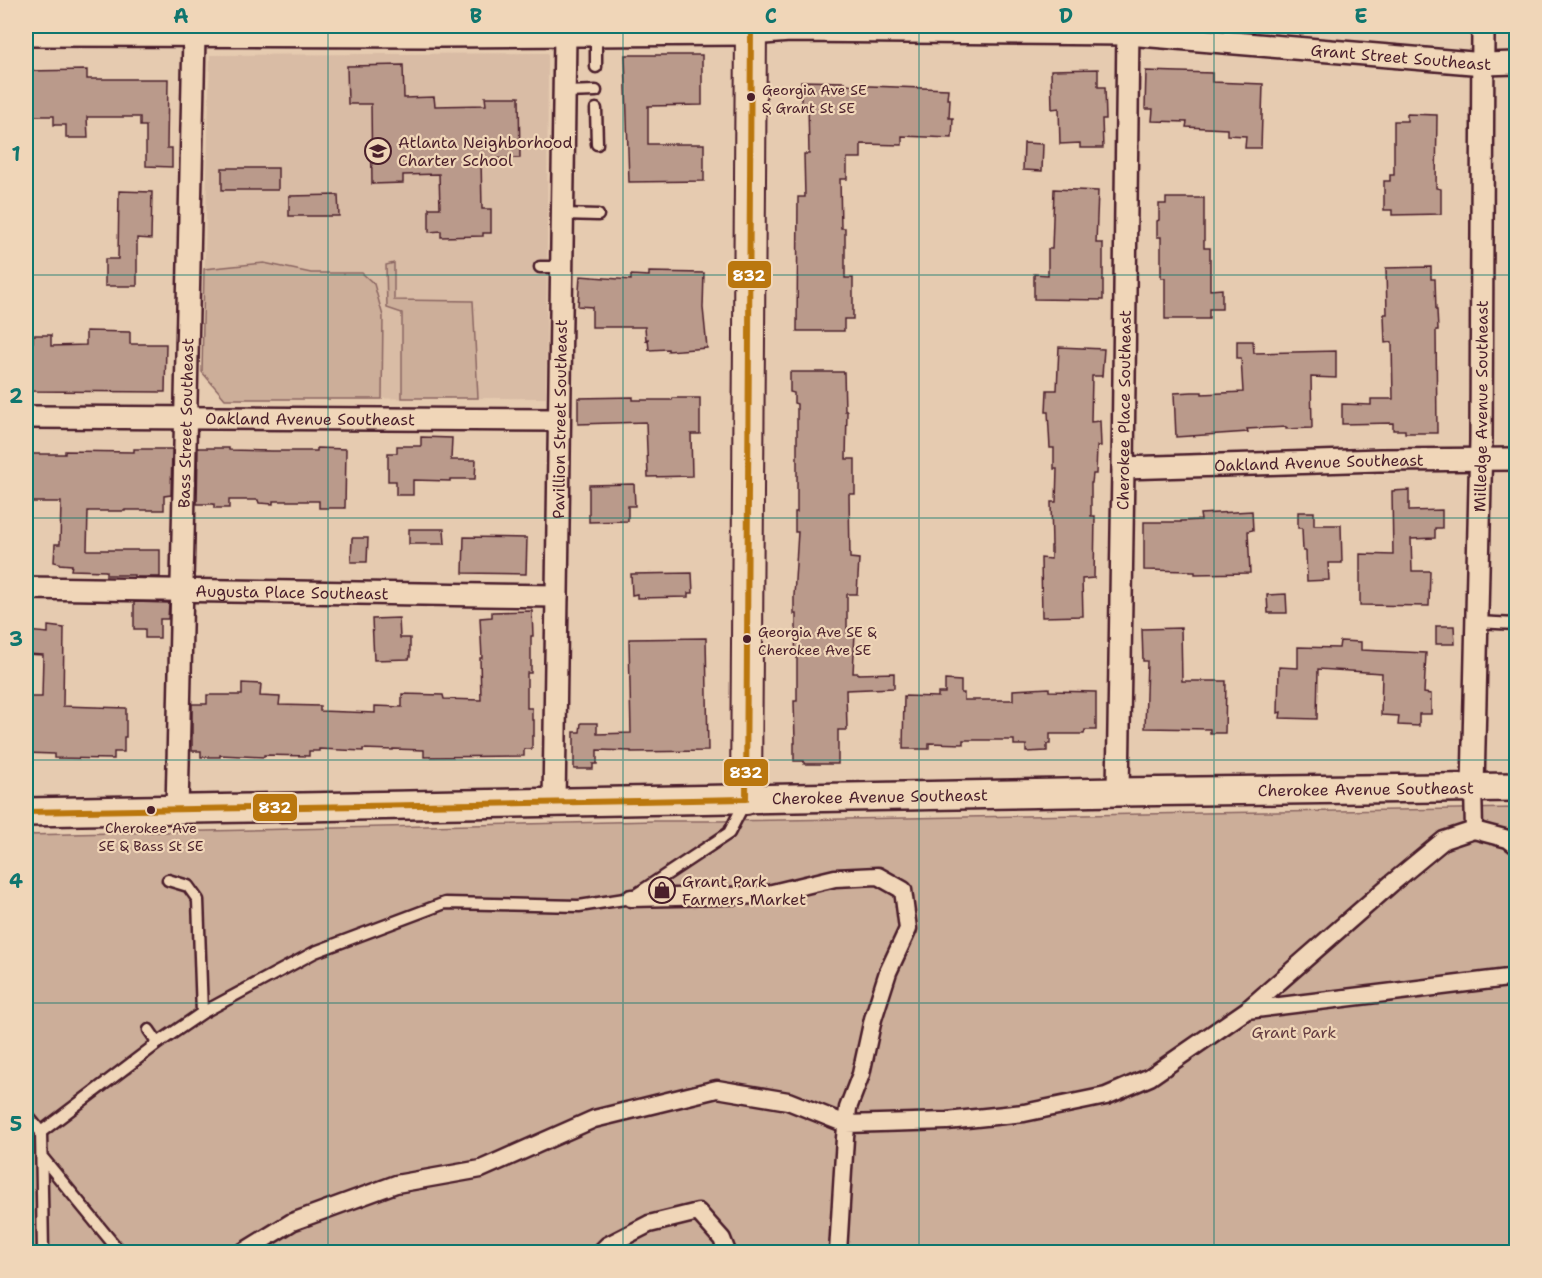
<svg xmlns="http://www.w3.org/2000/svg" width="1542" height="1278" viewBox="0 0 1542 1278" font-family="'Shantell Sans',sans-serif">
<rect width="100%" height="100%" fill="#e6cbb0"/>
<filter id="ink" filterUnits="userSpaceOnUse"><feTurbulence type="fractalNoise" baseFrequency=".0167" numOctaves="2"/><feDisplacementMap in="SourceGraphic" scale="12" xChannelSelector="R" yChannelSelector="G"/><feConvolveMatrix kernelMatrix="1 2 1 2 8 2 1 2 1" color-interpolation-filters="sRGB"/></filter>
<g filter="url(#ink)">
<path fill="#d9bca5" d="M548 53 546 398 225 399 202 372 210 55Z"/>
<path fill="#ccae99" stroke="#8b6662" stroke-width="1.5" d="M264 263 311 273H362L374 284 383 316 382 399H225L202 372 204 269Z
M394 263V300L473 301 478 398H402V313L387 308 386 265Z
M1516 808V1252H26V835L655 821H719Z"/>
<path fill="#ba9a8b" stroke="#4a1f2b" stroke-width="1.5" d="M625 55H702V105L648 106V144H704V181L629 182Z
M403 65 404 98 434 97 435 106 486 105 485 97H519L520 158 481 159 482 209H491V233H483V236L441 237V231L429 232V208H440L439 174 403 175V183L372 184 371 104H348L347 66Z
M1098 69V87H1105L1106 119H1102L1103 148H1080V143L1060 144 1059 108 1052 109 1051 70Z
M87 70V79H168L167 148H172V167L146 166V126H140V117H87L88 138H66V125H54V116H26V71Z
M1146 71 1212 73V82L1263 84 1261 148H1245L1246 136 1227 135V129L1186 127 1187 122 1152 121 1153 109H1145Z
M801 81 845 82 844 85 948 89 947 99H950L949 118H953L952 138 902 136V145L861 144V158H847V179H840L841 228H845V278H853V319H844V331H797L798 197H805L804 154H809L808 104H801Z
M1407 114 1437 115 1436 188 1441 189V214L1392 215V210H1384V181H1390V175H1394V121H1407Z
M1024 143 1043 144 1042 171 1023 170Z
M222 168H278V190H222Z
M1054 189 1098 191 1096 243H1103V300L1034 299V274L1048 275V249H1052Z
M119 191 152 192 151 239 137 238V286H105V259H118Z
M338 195 339 216H289V196Z
M1166 198H1204V248H1210V290L1222 289V309H1209V319H1165V278H1161V237H1157V221L1159 220V204H1166Z
M1431 267V279H1435L1436 310H1437L1438 330H1436L1437 433H1405V430H1393V423L1342 424V404L1371 405V399H1393L1392 342 1385 343 1384 314H1387L1386 268Z
M649 272 704 273 703 308 707 348 668 351V349L649 350 648 339 646 340 645 327H592V307L578 306 580 276 631 280V275L649 276Z
M86 331 130 332V344H166L165 392 26 391V342H33V335H51V346L86 345Z
M1237 341H1253L1254 353 1336 351V378L1311 377 1312 428 1286 429V427L1247 429 1248 432 1176 437 1174 393 1192 392H1202V394L1243 392 1241 358H1237Z
M1059 347 1104 349 1102 376H1092L1091 422 1100 421 1101 446H1097L1096 474H1093L1092 483H1091V516H1095L1094 578 1082 579 1083 616 1042 617 1041 558 1051 559V546H1052L1051 502H1056L1057 469H1054V448H1050L1048 412H1046L1047 390H1057Z
M790 372H844L845 411H847L846 459H855V494H849L850 558 859 559 857 594H847V633H855L853 673H858V674L894 673V688L846 690 847 730H838V764H804V761H794V743H795L794 701H797V655H795L796 628V614H794V596L798 532H795V512H797V404L794 403V393L790 392Z
M633 397V400H672L673 398H700V434H691L692 476 648 477 646 422 578 424V398Z
M421 437 452 438 451 460H476L475 479H450V481L413 480V495H396V481H388V453H397V446H421Z
M198 448H229V450L272 451H317V448L346 449 345 508H319V501H273V504L259 503 258 500H229V508H214V504H197Z
M134 449H172L171 495 164 496V510H125V511H88L87 550H160V577H134V575H106V571L71 570 72 565 59 564V563L54 562 55 544H60L61 502H26V454H65V451L134 452Z
M634 484 635 506H628V521L589 522V485Z
M1409 490V511L1442 510V528H1435V538L1411 539 1412 571H1430L1429 606 1360 605V554L1393 555 1392 491Z
M1252 511 1253 530 1248 531 1250 573 1195 574V572H1190V571L1144 570V522H1181V521L1201 520 1200 514Z
M1298 512H1314V525H1341L1342 563H1328L1329 580 1307 581 1306 551H1303L1302 528H1298Z
M409 529H444L445 544H409Z
M464 537 527 538 526 574 463 573Z
M352 538H368L367 562H351Z
M692 573 693 593H688V597L637 598V594L632 595 631 574Z
M1286 594 1287 613H1268L1267 595Z
M134 602 169 603 168 619H160V638H145V629H134Z
M532 611 533 636H531V673H527V708H532V720H534V736H532V749H524V756L424 757V750L393 749V750L363 749V751L319 749V751H309V756L264 755V757L220 755V757H201V751H192V704H207V695H242V683L261 684 260 696 280 697 279 705 320 706V711L375 713V706L402 707V694L443 695 444 699 481 700 480 658H482L480 618 492 617V612Z
M399 618 400 638H410V657L409 659 374 660 372 619Z
M48 626 64 628 63 706 126 708V737H124V752H114V759L54 758V754L26 753V697H42L43 655 26 654V631L48 633Z
M1436 626H1454L1455 644H1436Z
M1181 628 1182 681H1226L1225 733H1210V729L1145 728 1147 661H1143L1142 629Z
M706 638 708 751 631 752V751L597 750V764H593V769H574V732H580L581 723H597V734L631 733 629 639Z
M1340 641 1361 642V650L1426 653 1424 693 1431 694V714H1419V726L1398 725 1399 716 1381 715 1382 673 1318 669 1317 719 1280 718 1281 712 1278 713 1279 667 1298 668V647L1339 648Z
M945 680 961 681V693H964V700H1013V690L1049 688V691L1096 692V730H1085L1084 734H1050V744H1047V751L1026 752V745H1014V740H963V744L929 743V749H903L904 696 938 697V693H945Z"/>
<g fill="none" stroke-linecap="round" stroke-linejoin="round">
<defs>
<path id="service" d="M596 35V67
M565 92 596 91
M596 109 597 144
M563 214 598 215
M540 267H562
M1477 622 1516 624
M168 880 188 886 198 900 202 1013
M149 1030 158 1043
M26 1114 41 1132
M42 1157 120 1252
M43 1252 41 1132 158 1043 202 1013 315 952 445 903 579 906 631 898 729 833 746 800"/>
<path id="pedestrian" d="M1473 787 1474 830
M631 898 764 895 835 878 878 876 903 890 908 929 888 972 873 1019 861 1074 848 1108 845 1138 838 1252
M1247 1010 1516 977
M243 1252 292 1222 396 1184 481 1169 594 1119 717 1089 788 1101 846 1124 947 1121 1024 1113 1106 1096 1150 1077 1247 1010 1392 883 1444 840 1474 830 1508 839 1516 845
M601 1252 608 1245 649 1224 698 1212 722 1239 727 1252"/>
<g id="minor">
<path id="s1" d="M26 35 441 36 751 34 790 31 1128 34 1484 64 1516 63"/>
<path id="s2" d="M26 417 559 420"/>
<path id="s3" d="M1123 468 1380 460 1516 459"/>
<path id="s4" d="M26 588 557 596"/>
<path id="s5" d="M1473 787 1481 440 1483 26"/>
<path id="s6" d="M1118 792 1123 468 1128 26"/>
<path id="s7" d="M554 803 565 35"/>
<path id="s8" d="M177 810 194 36"/>
</g>
<g id="tertiary">
<path id="s9" d="M26 812 1118 792 1516 787"/>
</g>
<path id="secondary" d="M746 799 751 26"/>
</defs>
<use href="#service" stroke="#4a1f2b" stroke-width="15"/>
<use href="#pedestrian" stroke="#4a1f2b" stroke-width="21"/>
<use href="#minor" stroke="#4a1f2b" stroke-width="26"/>
<use href="#tertiary" stroke="#4a1f2b" stroke-width="32"/>
<use href="#secondary" stroke="#4a1f2b" stroke-width="34"/>
<use href="#service" stroke="#f0d6b8" stroke-width="10"/>
<use href="#pedestrian" stroke="#f0d6b8" stroke-width="16"/>
<use href="#minor" stroke="#f0d6b8" stroke-width="21"/>
<use href="#tertiary" stroke="#f0d6b8" stroke-width="27"/>
<use href="#secondary" stroke="#f0d6b8" stroke-width="30"/>
<defs>
<path id="bus-1" d="M26 812 746 799 751 26"/>
</defs>
<use href="#bus-1" stroke="#f0d6b8" stroke-width="10"/>
<use href="#bus-1" stroke="#ba770f" stroke-width="6"/>
</g>
</g>
<path fill="none" stroke="#0f766e" stroke-width="1.5" stroke-opacity="0.55" d="M328 26V1252M623 26V1252M919 26V1252M1214 26V1252M26 275H1516M26 518H1516M26 760H1516M26 1003H1516"/>
<defs>
<symbol id="school-ring" viewBox="-11 -11 22 22"><circle r="9.5" fill="#f0d6b8" stroke="#4a1f2b" stroke-width="1.5"/><path d="M0-5L7-2L0 1L-7-2ZM-4 1L0 2.5L4 1V4Q0 6-4 4Z" fill="#4a1f2b"/></symbol>
<symbol id="shop-ring" viewBox="-11 -11 22 22"><circle r="9.5" fill="#f0d6b8" stroke="#4a1f2b" stroke-width="1.5"/><path d="M-5-2.5h2.3a2.7 3.5 0 0 1 5.4 0H5L5.5 6h-11ZM-1.5-2.5h3a1.5 2.3 0 0 0-3 0Z" fill="#4a1f2b"/></symbol>
</defs>
<g fill-rule="evenodd">
<use href="#school-ring" x="363" y="136" width="30" height="30"/>
<use href="#shop-ring" x="647" y="875" width="30" height="30"/>
</g>
<g fill="#4a1f2b" stroke="#f0d6b8" stroke-width="2">
<circle cx="751" cy="97" r="5"/>
<circle cx="747" cy="639" r="5"/>
<circle cx="151" cy="810" r="5"/>
</g>
<g text-anchor="middle" stroke-width="4.5" stroke-linejoin="round" paint-order="stroke">
<g font-size="14" fill="#4a1f2b" stroke="#f0d6b8" text-anchor="start">
<text x="762" y="95">Georgia Ave SE<tspan x="762" dy="18">&amp; Grant St SE</tspan></text>
<text x="758" y="637">Georgia Ave SE &amp;<tspan x="758" dy="18">Cherokee Ave SE</tspan></text>
<text x="151" y="833" text-anchor="middle">Cherokee Ave<tspan x="151" dy="18">SE &amp; Bass St SE</tspan></text>
</g>
<g font-size="16" fill="#4a1f2b" stroke="#f0d6b8">
<text dy="6" stroke="none"><textPath href="#s1" startOffset="1376">Grant Street Southeast</textPath></text>
<text dy="6" stroke="none"><textPath href="#s5" startOffset="381">Milledge Avenue Southeast</textPath></text>
<text dy="6" stroke="none"><textPath href="#s6" startOffset="382">Cherokee Place Southeast</textPath></text>
<text dy="6" stroke="none"><textPath href="#s2" startOffset="284">Oakland Avenue Southeast</textPath></text>
<text dy="6" stroke="none"><textPath href="#s7" startOffset="384">Pavillion Street Southeast</textPath></text>
<text dy="6" stroke="none"><textPath href="#s8" startOffset="387">Bass Street Southeast</textPath></text>
<text dy="6" stroke="none"><textPath href="#s3" startOffset="196">Oakland Avenue Southeast</textPath></text>
<text dy="6" stroke="none"><textPath href="#s4" startOffset="266">Augusta Place Southeast</textPath></text>
<text dy="6" stroke="none"><textPath href="#s9" startOffset="1340">Cherokee Avenue Southeast</textPath></text>
<text dy="6" stroke="none"><textPath href="#s9" startOffset="854">Cherokee Avenue Southeast</textPath></text>
</g>
<g font-size="16" fill="#4a1f2b" stroke="#f0d6b8" text-anchor="start">
<text x="398" y="148">Atlanta Neighborhood<tspan x="398" dy="18">Charter School</tspan></text>
<text x="682" y="887">Grant Park<tspan x="682" dy="18">Farmers Market</tspan></text>
</g>
<g font-size="16" fill="#643c41" stroke="#f0d6b8">
<text x="1294" y="1038">Grant Park</text>
</g>
</g>
<g stroke="#f0d6b8" stroke-width="2">
<rect x="727" y="260" width="45" height="29" rx="6" fill="#ba770f"/>
<rect x="723" y="758" width="46" height="29" rx="6" fill="#ba770f"/>
<rect x="252" y="793" width="46" height="29" rx="6" fill="#ba770f"/>
</g>
<g font-size="16" text-anchor="middle" font-weight="bold" fill="#fff">
<text x="749" y="281">832</text>
<text x="746" y="778">832</text>
<text x="275" y="813">832</text>
</g>
<rect width="1542" height="1278" fill="none" stroke="#f0d6b8" stroke-width="66"/>
<rect x="33" y="33" width="1476" height="1212" fill="none" stroke="#0f766e" stroke-width="2"/>
<g font-size="20" text-anchor="middle" font-weight="bold" fill="#0f766e">
<text x="181" y="23">A</text>
<text x="476" y="23">B</text>
<text x="771" y="23">C</text>
<text x="1066" y="23">D</text>
<text x="1361" y="23">E</text>
<text x="16" y="161">1</text>
<text x="16" y="403">2</text>
<text x="16" y="646">3</text>
<text x="16" y="888">4</text>
<text x="16" y="1131">5</text>
</g>
</svg>
